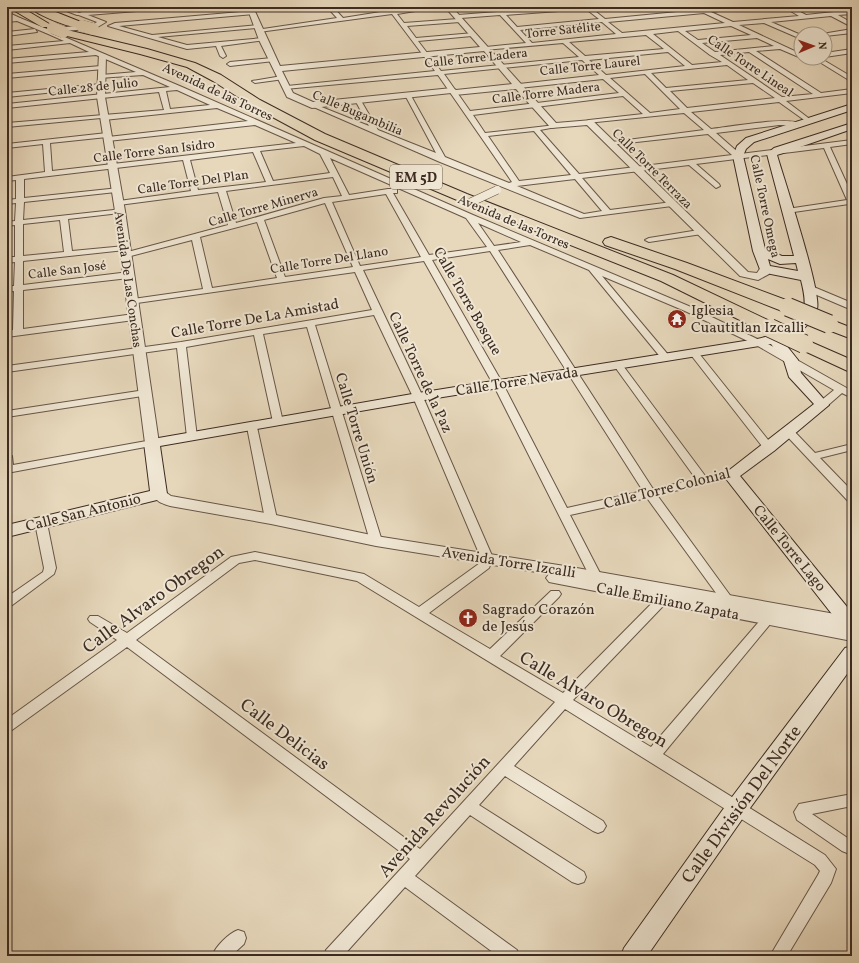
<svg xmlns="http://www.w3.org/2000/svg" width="859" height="963" viewBox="0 0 859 963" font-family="Vollkorn,serif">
<rect width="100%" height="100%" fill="#e7d8bc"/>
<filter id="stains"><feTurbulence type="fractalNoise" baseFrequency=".005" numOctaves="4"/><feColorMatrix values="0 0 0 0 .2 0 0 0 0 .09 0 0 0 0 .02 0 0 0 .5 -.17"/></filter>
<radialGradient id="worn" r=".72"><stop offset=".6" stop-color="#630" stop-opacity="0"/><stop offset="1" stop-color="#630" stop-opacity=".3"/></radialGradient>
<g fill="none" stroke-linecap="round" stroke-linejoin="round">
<defs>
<path id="minor" d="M56 7H64L82 14 77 15Z
M255 7H277L251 11 248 9Z
M327 7H333L343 18 393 10 440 7 397 14 404 23 458 19 455 17 458 15 565 7H590L605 19 729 7H749L711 12 733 22 799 16 784 7H791L806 15 852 10V14L838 15 852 23V27L831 16 771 22 801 35V39L764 23 739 25 801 54V58L780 49 756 51 821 93 852 89V93L786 101 811 120V122H807L779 102 691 112 711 129C728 127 791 116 801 124L798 126 779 125 716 133 740 154 852 140V144L830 147 852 195V205L849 204 787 213 783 211 787 209 847 200 824 148 696 164 719 184 720 186 716 188 689 165 582 178 610 210 672 202 676 204 672 206 580 218 440 162 309 105 314 104 369 126 355 100 360 99 378 130 436 153 405 95 410 94 445 157 509 183 512 182 438 75 285 89 284 88 287 86 435 71 392 14 259 32 256 30 337 18ZM586 9 599 19 517 27 506 15ZM704 13 725 23 622 33 608 22ZM500 15 526 43 486 47 483 49 484 50 563 43 579 57 441 71 418 41 472 36 474 35V33L416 38 407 26 460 22 463 20 461 18ZM602 22 616 34 532 43 520 30ZM731 26 751 35 698 40 685 31ZM678 31 710 55 722 62 692 65 653 34ZM646 35 664 49 585 56 569 42ZM757 38 774 46 715 52 702 43ZM668 52 685 66 606 75 589 60ZM749 52 813 94 782 97 720 55ZM582 60 599 75 519 84 516 86 519 88 603 79 619 93 470 111 444 74ZM727 65 748 80 666 88 651 73ZM645 74 680 109 650 113 610 78ZM753 83 775 98 687 108 670 91ZM623 96 643 114 589 120 587 121V123L684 113 704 130 612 142 608 144 610 145 708 134 732 155 579 174 540 130 556 127V125L485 133 473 115ZM534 131 571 175 519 181 488 136ZM575 179 602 211 584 214 517 186Z
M252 11 254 14 119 26 152 35 259 25 257 28 158 37 187 45 263 38 266 40 221 46 226 56 223 58 220 56 216 46 187 49 108 26 115 23Z
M7 12 20 18 21 19 18 21 7 16Z
M35 29 37 32 7 36V32Z
M852 29V33L825 36V34H822Z
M48 30 182 87 473 215 691 307 774 347 852 391V398L842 393 826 407H818L817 405 818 403 834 390 756 345 685 311 602 276 670 357 668 359H662L589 270 530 245 498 250 653 489 696 479 615 367 613 365 615 363H621L706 477 731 472 736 475 731 478 657 495 732 598 734 601 732 604H724L647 498 570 515 602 577 600 580H592L590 577 493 384 424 261 363 270 423 397 493 558 489 568 429 613 490 649 551 591H559L561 594 559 597 500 656 563 693 658 597H666L668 600 666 603 573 700 651 747 763 617H771L773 620 771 623 663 754 825 855 836 869 831 883 787 956H770L818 875 820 871 815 865 565 709 514 766 603 821 606 826 603 831 598 833 593 831 505 776 479 805 584 872 586 877 584 882 578 884 572 882 470 815 415 876 517 950 519 956H498L405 887 343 956H324L326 950 410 859 127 647 12 730 7 732V719L117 640 90 622 88 619 90 616H98L127 633 231 557 255 552 364 574 419 607 480 563 481 558 413 397 374 315 315 325 382 541 376 545 370 541 307 327 263 334 283 422 278 425 273 422 254 335 186 347 197 437 192 440 187 437 177 348 7 372V366L181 342 372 310 355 272 130 304V300L133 299 203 289 192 240 127 257 123 255 124 253 228 225 218 192 119 205 115 203 119 201 191 191 183 160 24 179V198L119 188V192H116L24 202 23 220 123 209 124 211 120 213 68 219 72 251 125 246 129 248 125 250 23 261V285L129 272 133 275 129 278 23 290V329L134 314 139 317 134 320 7 337V331L13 330 14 291 7 292V286H14L15 262 7 263V257H15V225L7 226V222L15 221 16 203 7 204V200L16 199V180L7 181V177L45 172 43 144 7 148V144L107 133 110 135 107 137 50 143 52 171 296 143 255 125 108 141 105 139 108 137 248 121 217 108 104 120 101 118 7 127V123L164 110 159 92 7 108V104L170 87 143 75 99 78V76L101 75 136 72 96 55 7 63V59L89 52 70 43 7 50V46L64 41 46 33 45 32ZM177 90 210 105 170 109 166 91ZM304 146 320 154 330 173 273 181 260 151ZM253 152 266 182 198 190 190 160ZM330 158 466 218 487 247 429 255 393 193H397V189H388L349 195ZM333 177 342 196 324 198 236 223 226 191ZM386 194 421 257 360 266 332 202ZM325 203 353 267 285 277 264 220ZM60 220 64 252 23 256V224ZM257 222 277 278 212 288 200 237ZM478 223 521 242 494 246ZM490 251 643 491 567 508 503 384 432 260ZM255 560 357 581 555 702 420 849 136 640 239 563Z
M852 49V53L825 57V53Z
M272 58 274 59V61L230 66 227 64 230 62Z
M813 58H820L852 77V82Z
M101 66 103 67V69L7 78V74Z
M282 76 285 78 284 79 255 83 252 81Z
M101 84 103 85V87L7 97V93Z
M699 230H702V234L649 242 645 240 649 238Z
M694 350 697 351 773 446 774 448 773 450H765L691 355 689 353 691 351Z
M145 390 149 391 150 393 149 395 7 417V411Z
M252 424 257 427 277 519 271 523 265 519 247 427Z
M788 428 792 429 815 453 852 444V450L820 458 852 491V502L848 501 784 433 783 431Z
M152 440 156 441 157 443 156 445 7 473V453L12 456 13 465Z
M41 519 47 523 56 568 54 574 11 606 7 608V597L43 572 44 568 35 523Z
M852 794V806L812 814 852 841V855L842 851 797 820 794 812 799 804Z
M238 930 244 932 246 938 244 944 231 956H212C216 946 228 934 238 930Z"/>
<path id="tertiary" d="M135 7H164L161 9 88 15 106 22 96 28 46 33 17 21 7 22V18H20L47 29 94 24 97 22 76 14 85 11Z
M247 7H253L280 66 480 47 445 7H452L556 123 592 120 748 272 757 273 761 267 765 266 770 269 769 274 758 280 740 276 587 125 551 128 516 89 455 95 451 93 312 108 287 97 259 40ZM484 51 512 84 456 90 452 88 313 102 293 93 282 71Z
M99 53 106 55 105 97 125 211 159 443 157 446H147L145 443 115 211 97 97Z
M809 285 852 303V310L805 290 803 288Z
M159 489 164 491 171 496 271 514 376 536 571 567 852 617V641L554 583 549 582 546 578 549 574 376 546 271 524 170 506C161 503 157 502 152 494L154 491Z"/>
<path id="secondary" d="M852 104V110L754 142 746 149 743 156 765 249 782 256H794L767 154 774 148 852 123V129L777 155C784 179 822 293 817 309 812 326 797 334 782 340L798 360 801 373 829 405 774 451 740 476 852 613V628L842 627 723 475 814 404 789 377 784 361 771 344 418 401 160 446 167 494 165 498 7 537V525L150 491 144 443 147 440 418 393 757 339C774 335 800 328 804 308 806 300 803 288 801 280L761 272 753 251 733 156 737 146 746 138ZM768 259 780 264 796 263 798 271 770 266Z
M852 646V667L745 815 647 956H621L624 948 729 801 845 648Z"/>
<path id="motorway" d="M8 7H21L51 25 50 27H42Z
M30 7H43L86 24 87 26 86 28C76 31 36 15 30 7Z
M63 29 147 49 195 63 221 75 260 100 325 134 467 194 673 275 776 324 779 328 776 332 770 333 764 332 661 281 457 200 315 140 252 106 213 81 187 67 140 54 59 34 58 32 59 30Z
M611 237 687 263 794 303 797 307 794 311 788 312 782 311 675 269 605 245 603 242 605 239Z
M829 319 852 328V339L823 328 820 324 823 320Z
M804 339 852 360V373L798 348 795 344 798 340Z"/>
</defs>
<use href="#minor" stroke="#675648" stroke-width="2"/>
<use href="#tertiary" stroke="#675648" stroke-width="2"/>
<use href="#secondary" stroke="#3c2b22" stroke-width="2"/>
<use href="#motorway" stroke="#3c2b22" stroke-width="2"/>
<use href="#minor" fill="#efe6d3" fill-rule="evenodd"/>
<use href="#tertiary" fill="#efe6d3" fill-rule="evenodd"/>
<use href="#secondary" fill="#efe6d3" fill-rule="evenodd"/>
<use href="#motorway" fill="#e7d8bc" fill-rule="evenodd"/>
<defs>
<path id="minor-bridge" d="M467 204 497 190"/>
<path id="motorway-bridge-far1" d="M82 26 93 29
M53 28 63 32"/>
<path id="motorway-bridge" d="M788 307 829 324
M770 328 804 344"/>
</defs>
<use href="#minor-bridge" stroke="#675648" stroke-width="9" stroke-linecap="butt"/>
<use href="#motorway-bridge-far1" stroke="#3c2b22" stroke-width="12" stroke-linecap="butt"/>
<use href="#motorway-bridge" stroke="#3c2b22" stroke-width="20" stroke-linecap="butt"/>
<use href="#minor-bridge" stroke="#efe6d3" stroke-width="8"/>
<use href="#motorway-bridge-far1" stroke="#e7d8bc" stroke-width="12"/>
<use href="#motorway-bridge" stroke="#e7d8bc" stroke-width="18"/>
</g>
<defs>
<symbol id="temple-disc" viewBox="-11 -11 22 22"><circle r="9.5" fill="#8f2418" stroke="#efe6d3"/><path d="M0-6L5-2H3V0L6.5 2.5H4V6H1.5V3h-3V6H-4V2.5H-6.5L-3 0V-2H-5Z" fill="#fff"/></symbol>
<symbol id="church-disc" viewBox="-11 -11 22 22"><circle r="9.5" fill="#8f2418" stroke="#efe6d3"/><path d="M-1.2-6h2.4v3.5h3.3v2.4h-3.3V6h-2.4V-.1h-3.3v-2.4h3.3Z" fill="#fff"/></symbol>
</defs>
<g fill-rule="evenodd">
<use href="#temple-disc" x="666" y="308" width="22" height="22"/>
<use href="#church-disc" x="457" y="607" width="22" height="22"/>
</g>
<g text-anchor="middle" stroke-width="4" stroke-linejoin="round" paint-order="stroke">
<g font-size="13" fill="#3c2b22" stroke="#efe6d3">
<text transform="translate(563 29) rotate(-6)" y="5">Torre Satélite</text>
<text transform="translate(476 57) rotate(-6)" y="5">Calle Torre Ladera</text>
<text transform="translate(590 65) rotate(-6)" y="5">Calle Torre Laurel</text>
<text transform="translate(751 65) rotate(34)" y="5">Calle Torre Lineal</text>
<text transform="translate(93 86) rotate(-6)" y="5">Calle 28 de Julio</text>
<text transform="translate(218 91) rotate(25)" y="5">Avenida de las Torres</text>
<text transform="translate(546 92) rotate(-7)" y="5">Calle Torre Madera</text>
<text transform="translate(358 112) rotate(23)" y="5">Calle Bugambilia</text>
<text transform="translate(154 150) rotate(-7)" y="5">Calle Torre San Isidro</text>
<text transform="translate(653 168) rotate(45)" y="5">Calle Torre Terraza</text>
<text transform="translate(193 181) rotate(-8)" y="5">Calle Torre Del Plan</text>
<text transform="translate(263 206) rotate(-16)" y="5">Calle Torre Minerva</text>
<text transform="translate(766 206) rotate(78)" y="5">Calle Torre Omega</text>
<text transform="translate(514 221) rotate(23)" y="5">Avenida de las Torres</text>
<text transform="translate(329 259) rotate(-9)" y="5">Calle Torre Del Llano</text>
<text transform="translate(67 269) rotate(-7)" y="5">Calle San José</text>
<text transform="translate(129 279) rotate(82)" y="5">Avenida De Las Conchas</text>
</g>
<rect fill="#efe6d3" stroke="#726357" stroke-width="1" x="390" y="165" width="52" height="24" rx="3"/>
<g font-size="14" font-weight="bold" fill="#3c2b22">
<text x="416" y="182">EM 5D</text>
</g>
<g font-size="15" fill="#3c2b22" stroke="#efe6d3">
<text transform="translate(468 301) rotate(60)" y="5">Calle Torre Bosque</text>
<text transform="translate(255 318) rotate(-10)" y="5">Calle Torre De La Amistad</text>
<text transform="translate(421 372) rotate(65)" y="5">Calle Torre de la Paz</text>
<text transform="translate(517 381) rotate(-9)" y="5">Calle Torre Nevada</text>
<text transform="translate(357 428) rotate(73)" y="5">Calle Torre Unión</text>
<text transform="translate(667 488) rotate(-14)" y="5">Calle Torre Colonial</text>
<text transform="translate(83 512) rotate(-14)" y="5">Calle San Antonio</text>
<text transform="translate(790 548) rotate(51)" y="5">Calle Torre Lago</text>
<text transform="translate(509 562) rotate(9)" y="5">Avenida Torre Izcalli</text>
<text transform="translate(668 601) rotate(11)" y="5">Calle Emiliano Zapata</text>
</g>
<g font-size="15" fill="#3c2b22" stroke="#efe6d3" text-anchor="start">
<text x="691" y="315">Iglesia<tspan x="691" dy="17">Cuautitlan Izcalli</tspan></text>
<text x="482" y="614">Sagrado Corazón<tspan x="482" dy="17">de Jesús</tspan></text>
</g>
<g font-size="18" fill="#3c2b22" stroke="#efe6d3">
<text transform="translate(153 599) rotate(-36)" y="6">Calle Alvaro Obregon</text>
<text transform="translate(594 699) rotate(31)" y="6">Calle Alvaro Obregon</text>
<text transform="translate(285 734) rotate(37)" y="6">Calle Delicias</text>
<text transform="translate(741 804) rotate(-54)" y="6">Calle División Del Norte</text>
<text transform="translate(434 816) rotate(-48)" y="6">Avenida Revolución</text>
</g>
</g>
<rect width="859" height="963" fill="none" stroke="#e7d8bc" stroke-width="24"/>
<rect x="8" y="8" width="843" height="947" fill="none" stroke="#3c2b22" stroke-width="2"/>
<rect x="12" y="12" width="835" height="939" fill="none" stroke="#3c2b22"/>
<g transform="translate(813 46) rotate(88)"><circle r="19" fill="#efe6d3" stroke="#a79b8c"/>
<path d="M0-3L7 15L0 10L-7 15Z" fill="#8f2418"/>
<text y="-6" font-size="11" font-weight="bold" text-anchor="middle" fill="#3c2b22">N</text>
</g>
<rect width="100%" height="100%" filter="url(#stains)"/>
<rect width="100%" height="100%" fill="url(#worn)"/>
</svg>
